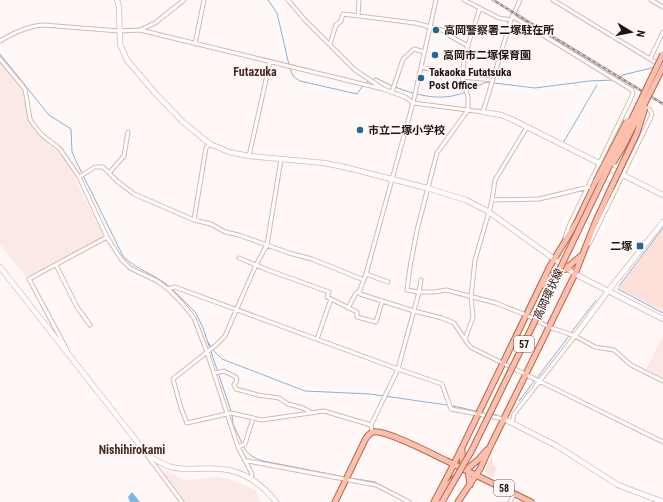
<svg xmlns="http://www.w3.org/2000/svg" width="663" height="502" viewBox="0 0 663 502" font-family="'Roboto Condensed','Noto Sans JP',sans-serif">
<rect width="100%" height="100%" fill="#fff8f6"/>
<path fill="#fae9e4" d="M0 61 24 91 28 118 30 123 39 135 64 158 103 234 101 239 99 240 26 277 0 245Z
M663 336V378L646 369Z
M168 471 184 480 217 477 230 479 255 490 261 502H185L163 474Z"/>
<path fill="#fde1d8" d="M663 229V311L618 288Z
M492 455 493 464 496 469 493 477 487 474 485 470Z"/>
<path fill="#80b4e1" d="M132 492 140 502H130L128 497Z"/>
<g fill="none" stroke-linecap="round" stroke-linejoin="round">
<path stroke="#80b4e1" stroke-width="1" d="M268 0 277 13 289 65
M0 54 49 115 71 129 72 152 76 161 123 256C136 270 155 274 170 287
M290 68 293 76 300 81 357 94 365 83 376 78C401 91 438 105 465 92
M617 80 623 75 655 67
M468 91 486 82 535 88 589 81 614 80
M563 143 597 85
M619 286 663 228
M172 289 196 313 203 328 231 411
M618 289 663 313
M571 333 596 300
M208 342 214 351 222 359 305 391 370 394 447 405
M537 378 569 336
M519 401 535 380
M453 406 476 411
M232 414 233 424 242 443
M491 414 497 415
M243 446C248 455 254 458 263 461L345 477
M350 478 375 482 404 498"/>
<defs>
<path id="street" d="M288 0 304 19 355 70 382 88
M436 0 413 103 366 274 359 292 360 294 414 311 442 318 454 323 468 344 472 348 663 442
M464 0 499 18 511 20
M553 0 663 67
M651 0 663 7
M480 8 465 54 463 69 462 77 468 97V110L437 153 417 230 410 267 407 290 419 292H435L446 290 496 303 526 315 549 327 575 336 595 347 614 350 631 365 663 381
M358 16 359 0
M512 16 632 90 633 94 569 226 565 238
M140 30 155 23 184 0
M0 41C14 33 27 26 44 25L119 31 140 30 383 89 405 97 413 103 483 112 511 20 520 0
M195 44 204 0
M330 44 336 25 341 21 343 14 415 23 442 30 452 37 468 46
M0 59 25 89 30 119 33 124 42 135 60 149 79 177 107 237 121 259 130 268 157 281 168 289 182 303 194 318 207 352 238 447 252 474 251 479
M650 59 663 32
M421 67 462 76
M462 77 492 80
M392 92 403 59 414 49 424 52
M249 156 270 62
M281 159 267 245 256 265 225 336 216 345 173 379 181 408 187 423 231 413 262 420 324 411 371 425
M109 173 124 156 128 132
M79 177 95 167H103L117 181 134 194 194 220 211 224 225 232 239 235 289 253 312 259 364 280
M492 200 495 180 527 127
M194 220 206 148 210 144
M589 244 652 115 650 110 644 107
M239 258 268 270 329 292 327 297 357 312V317L376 322 382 302
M56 265 77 307 90 325
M366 274 388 282
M168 289 175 287 398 369 442 384 451 409 504 419
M348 308 356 293 359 292
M317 339 331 299
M465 339 473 317 471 297 475 260 489 212 492 200 539 199 589 187
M67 350 29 279 107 237
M214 373 224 371 236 377 237 380 234 385 236 389 258 395 279 398 288 404 303 408 312 413
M512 423 514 414 575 336
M372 432 371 425 398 369 419 292 421 280
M238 447 245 444 253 418
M147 455 182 502
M246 462 248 461 376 485 409 502
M510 502 514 494"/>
<path id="secondary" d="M117 0 119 7 120 44 127 60 155 93 183 122 210 144 229 152 249 156 324 163 344 167 427 188 466 200 489 212 575 274 663 319
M483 112 501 115 511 119 663 195
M0 267 146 453C176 477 189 466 222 469 244 471 263 485 276 502
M575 336 608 291 663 222
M504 419 557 446 618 485 663 502"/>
<path id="primary" d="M565 266H569L581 256
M543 285C550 278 558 268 569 269
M462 450 463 468
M466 470 478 460 487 450
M468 470 470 485
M438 500 450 483 455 478
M335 502 365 440C367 437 369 433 373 432 385 429 434 455 447 461 475 475 503 488 531 502
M434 502 454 464 550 266 578 220 596 181
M458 502 480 469 489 449 575 274 595 223 611 188"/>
</defs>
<use href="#street" stroke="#d8b7ad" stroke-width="5"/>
<use href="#secondary" stroke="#d8b7ad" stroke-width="6"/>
<use href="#primary" stroke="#af6752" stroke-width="7"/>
<use href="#street" stroke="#fff" stroke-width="3"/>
<use href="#secondary" stroke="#fff" stroke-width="4.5"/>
<use href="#primary" stroke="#febfac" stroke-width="5"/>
<defs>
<path id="rail" d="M493 0 663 104"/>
</defs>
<use href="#rail" stroke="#978e8b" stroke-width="2.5"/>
<use href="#rail" stroke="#fff8f6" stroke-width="1" stroke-dasharray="3" stroke-linecap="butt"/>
<defs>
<path id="primary-bridge" d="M613 163 623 147 663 67
M596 181 627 121
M611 188 637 133 645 108
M442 502 472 450 532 327 663 54"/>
</defs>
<use href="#primary-bridge" stroke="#af6752" stroke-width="7" stroke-linecap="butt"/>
<use href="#primary-bridge" stroke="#febfac" stroke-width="5"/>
</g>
<g fill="#21679b" stroke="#fff8f6" stroke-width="1.5">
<circle cx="436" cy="30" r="4"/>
<circle cx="435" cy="55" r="4"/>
<circle cx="421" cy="78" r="4"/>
<circle cx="360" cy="130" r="4"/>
<rect x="636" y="242" width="8" height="8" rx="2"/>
</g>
<g text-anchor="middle" stroke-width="3" stroke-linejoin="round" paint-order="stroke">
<g fill="#fff8f6" stroke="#625855" stroke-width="1">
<rect x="514" y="336" width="20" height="16" rx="3"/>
<rect x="494" y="480" width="20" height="16" rx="3"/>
</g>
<g font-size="10" font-weight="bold" fill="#1f1410">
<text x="524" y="348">57</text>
<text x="504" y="492">58</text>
</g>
<g font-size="11" font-weight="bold" fill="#1f1410" stroke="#fff8f6" text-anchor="start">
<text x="444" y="34">高岡警察署二塚駐在所</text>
<text x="443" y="59">高岡市二塚保育園</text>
<text x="429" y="76">Takaoka Futatsuka<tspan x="429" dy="13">Post Office</tspan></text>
<text x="368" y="134">市立二塚小学校</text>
<text x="632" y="250" text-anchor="end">二塚</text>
</g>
<g font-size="11" fill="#1f1410" stroke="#fff8f6">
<text transform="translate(548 294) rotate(-65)" y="4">高岡環状線</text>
</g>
<g font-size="12" font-weight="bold" fill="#452c24" stroke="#fff8f6">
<text x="255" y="76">Futazuka</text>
<text x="132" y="454">Nishihirokami</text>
</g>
</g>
<g transform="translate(631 32) rotate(100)" stroke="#fff8f6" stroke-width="3" paint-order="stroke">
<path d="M0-3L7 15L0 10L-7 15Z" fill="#1f1410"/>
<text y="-6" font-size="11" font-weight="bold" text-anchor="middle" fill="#1f1410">N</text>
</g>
</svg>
